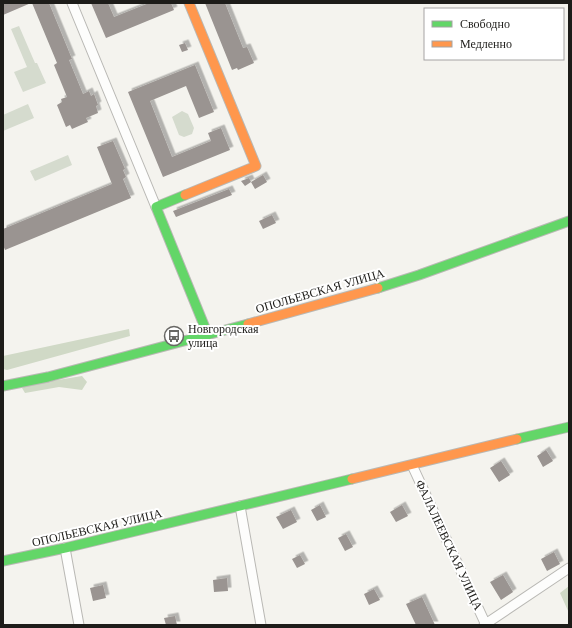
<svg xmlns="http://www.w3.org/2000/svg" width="572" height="628" font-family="'Libre Baskerville',serif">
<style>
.green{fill:#d5dbce}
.forest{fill:#d0d9c6}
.building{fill:#9a9491;filter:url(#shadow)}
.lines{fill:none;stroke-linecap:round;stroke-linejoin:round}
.street-casing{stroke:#b9b8b4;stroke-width:11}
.fast-casing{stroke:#b9b8b4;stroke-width:11}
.slow-casing{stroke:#b9b8b4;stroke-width:11}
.street{stroke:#fdfdfc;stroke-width:9}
.fast{stroke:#63d668;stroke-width:9}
.slow{stroke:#ff974d;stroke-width:9}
.labels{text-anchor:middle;stroke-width:4;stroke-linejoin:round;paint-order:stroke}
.street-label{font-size:12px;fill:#1d1c19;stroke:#fff}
.poi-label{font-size:12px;fill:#1d1c19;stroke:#fff;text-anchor:start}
</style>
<defs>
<filter id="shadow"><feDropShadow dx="3.5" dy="-3.5" stdDeviation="0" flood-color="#0004"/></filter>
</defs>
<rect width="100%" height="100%" fill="#f4f3ee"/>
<!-- green -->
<path class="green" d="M19 26 35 63H37L46 83 23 92 14 72 27 67 11 29Z
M28 104 34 118 3 131V115Z
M182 111 188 114 194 128 192 134 184 137 179 135 172 117Z
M68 155 72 165 35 181 30 171Z"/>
<!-- forest -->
<path class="forest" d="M129 329 130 336 7 370 3 369V356Z
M82 376 87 382 82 390 59 387 25 393 22 388 28 385Z
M569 586V613L560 593Z"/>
<!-- building -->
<path class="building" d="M3 3H31L3 15Z
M32 3H49L72 59 69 60 83 94 89 91 91 96 94 94 98 105 96 106 98 113 86 118 88 122 72 129 70 125 66 127 57 105 62 102 61 99 67 97 54 65 57 63Z
M91 3H108L114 17 149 3H171L174 10 106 38Z
M205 3H225L243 48 247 47 254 63 238 70 237 68 232 70Z
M185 43 188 50 182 52 179 45Z
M195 65 214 112 199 118 186 86 150 101 172 157 211 141 208 133 221 128 230 150 163 177 128 92Z
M113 141 125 169 123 170 126 177 123 179 131 198 5 250 3 245V229L112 184 97 147Z
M263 175 267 182 255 189 251 182Z
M249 178 251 182 245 186 241 181Z
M229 189 232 195 176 217 173 211Z
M272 215 276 223 263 229 259 221Z
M546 450 553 461 543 467 537 456Z
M501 461 510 475 499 482 490 468Z
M320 505 326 517 317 521 311 510Z
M402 505 408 516 396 522 390 512Z
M291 510 297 522 283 529 276 517Z
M346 534 353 547 345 551 338 538Z
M554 552 560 564 547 571 541 559Z
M300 555 305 564 297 568 292 559Z
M503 575 513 592 501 600 490 582Z
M227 578 228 591 214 592 213 580Z
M103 585 106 598 93 601 90 588Z
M374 589 380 600 369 605 364 594Z
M422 597 435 625H416L406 604Z
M175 616 177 625H166L164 618Z"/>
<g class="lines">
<defs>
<path id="street" d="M72 3 156 207
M412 465 486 625
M240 506 261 625
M65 548 79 625
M484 625 569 568"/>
<path id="fast" d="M185 195 156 207 208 335
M378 288 419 275 569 221
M3 386 48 377 248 324
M517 439 569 427
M3 561 65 548 352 479"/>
<path id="slow" d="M185 195 256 166 189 3
M248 324 378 288
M352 479 517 439"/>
</defs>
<!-- street casing -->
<use href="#street" class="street-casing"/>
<!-- fast casing -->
<use href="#fast" class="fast-casing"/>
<!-- slow casing -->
<use href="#slow" class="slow-casing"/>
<!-- street -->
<use href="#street" class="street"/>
<!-- fast -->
<use href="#fast" class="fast"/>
<!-- slow -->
<use href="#slow" class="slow"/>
</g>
<!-- icons -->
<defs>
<symbol id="bus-ring" viewBox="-11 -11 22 22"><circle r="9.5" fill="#fff" stroke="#686764" stroke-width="1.5"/><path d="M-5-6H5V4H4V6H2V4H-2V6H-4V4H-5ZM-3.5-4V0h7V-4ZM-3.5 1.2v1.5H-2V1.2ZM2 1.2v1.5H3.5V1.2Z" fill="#686764"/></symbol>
</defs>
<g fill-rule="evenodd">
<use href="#bus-ring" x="163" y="325" width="22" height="22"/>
</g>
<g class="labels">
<!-- street labels -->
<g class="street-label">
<text transform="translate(320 291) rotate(-16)" y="4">ОПОЛЬЕВСКАЯ УЛИЦА</text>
<text transform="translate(97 528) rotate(-13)" y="4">ОПОЛЬЕВСКАЯ УЛИЦА</text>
<text transform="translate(449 545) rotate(65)" y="4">ФАЛАЛЕЕВСКАЯ УЛИЦА</text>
</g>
<!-- poi labels -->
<g class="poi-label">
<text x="188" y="333">Новгородская<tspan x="188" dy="14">улица</tspan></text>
</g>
</g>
<!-- border -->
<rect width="572" height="628" fill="none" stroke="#1d1c19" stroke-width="8"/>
<!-- legend -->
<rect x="424" y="8" width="140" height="52" fill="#ffffff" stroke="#a5a4a3"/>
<rect x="432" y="21" width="20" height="6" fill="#63d668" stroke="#a5a4a3"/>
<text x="460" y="28" font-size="12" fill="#1d1c19">Свободно</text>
<rect x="432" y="41" width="20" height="6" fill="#ff974d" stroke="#a5a4a3"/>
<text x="460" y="48" font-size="12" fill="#1d1c19">Медленно</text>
</svg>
